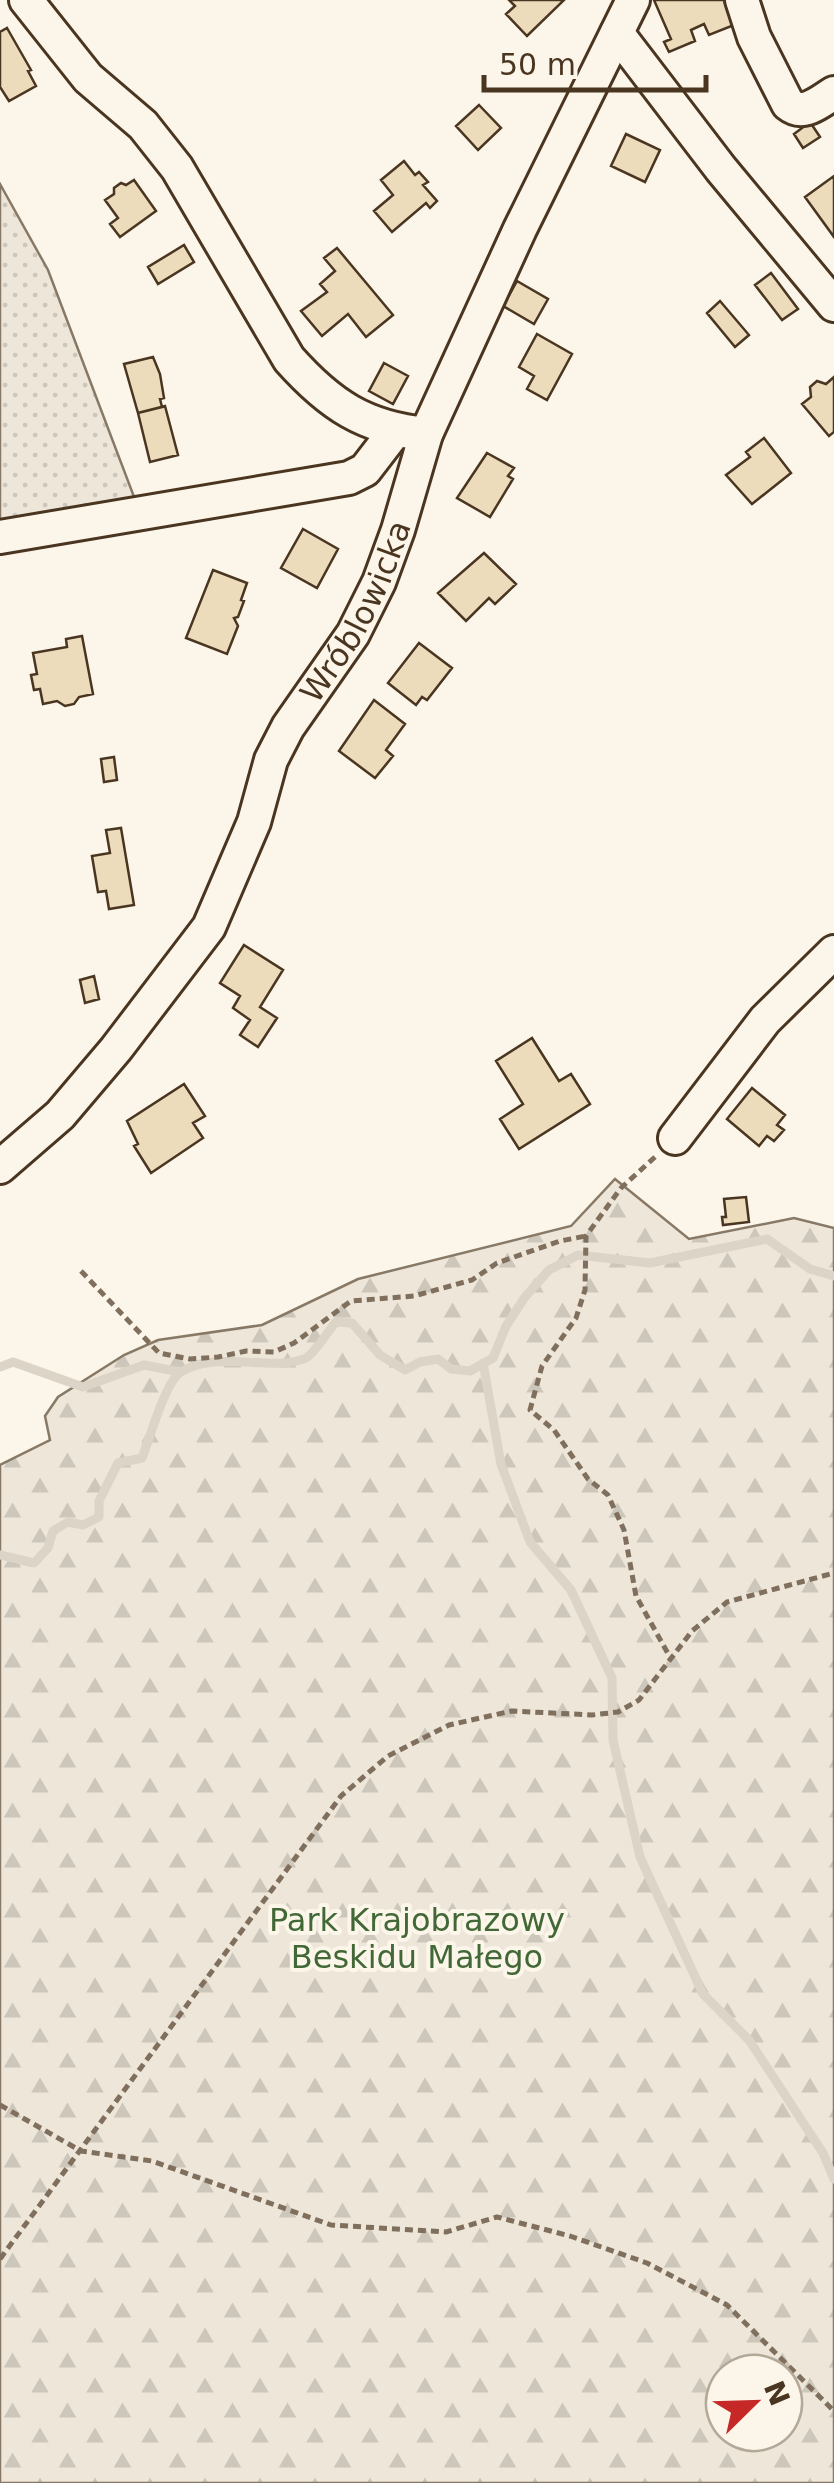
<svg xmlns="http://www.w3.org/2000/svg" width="834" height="2483" font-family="'DejaVu Sans',sans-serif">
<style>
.grass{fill:url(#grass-dots);stroke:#887966;stroke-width:2.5}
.forest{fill:url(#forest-firs);stroke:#887966;stroke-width:2.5;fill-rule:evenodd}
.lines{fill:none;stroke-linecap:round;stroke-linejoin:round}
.stream{stroke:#dcd4c6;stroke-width:9}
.building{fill:#ecdcbc;stroke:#4a3520;stroke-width:2.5}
.minor-casing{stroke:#4a3520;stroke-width:38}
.path{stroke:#7f6f5c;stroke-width:5;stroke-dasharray:8 5;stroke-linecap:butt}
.minor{stroke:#fbf6e9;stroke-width:32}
.labels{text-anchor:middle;stroke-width:8;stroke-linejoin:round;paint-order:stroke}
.street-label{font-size:32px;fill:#4a3520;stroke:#fbf6e9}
.park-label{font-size:32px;fill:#436837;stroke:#fbf6e9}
</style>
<defs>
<pattern id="grass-dots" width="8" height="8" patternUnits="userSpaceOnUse" patternTransform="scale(2.5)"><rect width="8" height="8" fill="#ede6d9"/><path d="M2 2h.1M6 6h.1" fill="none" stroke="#cdc6ba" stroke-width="1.8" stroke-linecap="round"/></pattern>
<pattern id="forest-firs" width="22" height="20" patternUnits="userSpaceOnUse" patternTransform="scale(2.5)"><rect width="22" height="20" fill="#ede6d9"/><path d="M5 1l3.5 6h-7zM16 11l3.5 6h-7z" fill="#cdc6ba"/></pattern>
</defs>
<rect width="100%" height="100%" fill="#fbf6e9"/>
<!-- grass -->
<path class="grass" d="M0 184 48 270 139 510 0 529Z"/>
<!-- forest -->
<path class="forest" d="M615 1179 689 1239 794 1218 834 1228V2483H0V1465L50 1440 45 1416 58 1397 124 1355 158 1340 262 1325 358 1279 571 1226ZM724 2373H784V2433H724Z"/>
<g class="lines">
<!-- stream -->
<path class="stream" d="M483 1363 501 1464 530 1542 571 1590 612 1678 613 1740 640 1857 703 1994 749 2040 823 2153 834 2179
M0 1367 13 1362 83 1387 144 1365 180 1372
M0 1555 34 1563 48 1548 53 1531 68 1522 83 1525 99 1517V1501L118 1463 142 1458C150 1438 165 1382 181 1372 215 1349 273 1373 306 1358 316 1352 327 1332 336 1322L352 1323 380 1355 405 1370 420 1362 438 1359 451 1369 470 1371 493 1358 506 1326 525 1297 549 1270 578 1255 650 1263 767 1239 810 1269 834 1276"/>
</g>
<!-- building -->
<path class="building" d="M509 0H564L527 36 506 14 515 6Z
M654 0H729L739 23 709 35 704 24 691 30 695 41 669 52 664 42 671 39Z
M7 28 31 70 28 71 36 86 9 101 0 87V32Z
M479 105 501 128 478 150 456 126Z
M810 122 820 137 803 148 794 134Z
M626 134 660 150 645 182 611 166Z
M404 161 415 175 419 172 428 182 423 185 437 201 430 208 426 203 392 232 374 211 393 195 381 180Z
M834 176V237L805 197Z
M134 180 156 211 120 237 110 224 118 218 105 200 114 194V188L121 183 126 185Z
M184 245 194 262 158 284 148 267Z
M337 248 393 315 366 337 348 314 322 336 301 311 327 292 320 284 335 271 324 258Z
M771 273 798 309 782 320 755 285Z
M517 281 548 299 534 324 503 306Z
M720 301 749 335 735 347 707 313Z
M537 334 572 354 547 400 527 389 534 376 519 367Z
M153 357 160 374 164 398 160 399 162 407 138 413 124 364Z
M384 363 408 376 393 404 369 391Z
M834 377V432L829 436 802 404 811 397 810 387 817 381 826 384Z
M165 406 178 455 150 462 138 413Z
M764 438 791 473 752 504 726 475 750 457 746 452Z
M487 453 514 468 508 476 513 479 490 517 457 498Z
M303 529 338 549 317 588 281 568Z
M484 553 516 584 495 604 489 598 466 621 438 593Z
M213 570 247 583 241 600 244 601 238 617 234 618 238 626 227 654 186 638Z
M82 636 93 694 79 697 74 704 65 706 57 701 43 704 40 689 34 690 31 675 37 674 33 653 67 647 66 639Z
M419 643 452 668 427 700 422 697 416 705 388 683Z
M374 700 405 724 386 750 393 756 375 778 339 751Z
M114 757 117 780 104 782 101 759Z
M121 828 134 905 109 909 106 891 98 892 92 856 110 853 106 830Z
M244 945 283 970 260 1007 277 1018 258 1047 240 1035 250 1020 233 1008 240 996 220 983Z
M94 976 99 999 85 1003 80 980Z
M532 1038 559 1081 571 1074 590 1104 519 1149 500 1119 523 1104 496 1061Z
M184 1084 205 1116 193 1123 203 1138 151 1173 134 1146 138 1144 127 1121Z
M752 1088 785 1115 777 1125 784 1130 774 1141 767 1136 759 1146 727 1119Z
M746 1197 749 1222 723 1225 722 1217H726L724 1199Z"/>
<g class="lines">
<defs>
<g id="minor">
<path d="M26 0 88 78 143 125 177 168 289 359C330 405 365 428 426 434"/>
<path d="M742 0 754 37 788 104C804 117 819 102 834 93"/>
<path d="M617 33 721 169 834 305"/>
<path d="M0 537 349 478 365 470 395 431"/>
<path d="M675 1138 765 1020 834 952"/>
<path id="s1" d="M0 1167 60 1115 116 1049 209 927 254 822 271 760 288 727 353 634 379 582 398 530 426 434 520 229 633 0"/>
</g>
</defs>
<!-- minor casing -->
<use href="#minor" class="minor-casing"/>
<!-- path -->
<path class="path" d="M655 1157 621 1188 586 1236 585 1290 576 1318 542 1366 530 1410 554 1430 588 1479 608 1495 624 1530 636 1596 671 1659
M81 1271 159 1353 190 1359 218 1357 246 1351 274 1352 294 1343 351 1301 414 1296 472 1280 497 1263 560 1241 586 1236
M0 2105 81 2151 152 2161 331 2225 446 2232 497 2217 570 2236 647 2263 727 2305 834 2411
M0 2259 341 1796 388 1756 449 1725 512 1711 592 1715 618 1712 639 1700 692 1631 727 1602 834 1573"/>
<!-- minor -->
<use href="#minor" class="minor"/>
</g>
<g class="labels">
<!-- street labels -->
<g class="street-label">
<text dy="11" stroke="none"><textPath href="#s1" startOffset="670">Wróblowicka</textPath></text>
</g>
<!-- park labels -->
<g class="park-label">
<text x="417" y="1931">Park Krajobrazowy<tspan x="417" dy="37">Beskidu Małego</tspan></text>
</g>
</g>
<!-- north arrow -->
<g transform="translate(754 2403) rotate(67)"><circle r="48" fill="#fbf6e9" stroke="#b4a999" stroke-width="2.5"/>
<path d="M0-8L18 38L0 25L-18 38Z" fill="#c62828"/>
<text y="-15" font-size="28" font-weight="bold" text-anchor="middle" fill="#4a3520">N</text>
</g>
<!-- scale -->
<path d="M484 75v15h222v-15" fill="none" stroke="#4a3520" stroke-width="5"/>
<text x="499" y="75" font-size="30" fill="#4a3520" stroke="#fbf6e9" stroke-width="8" paint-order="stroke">50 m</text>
</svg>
